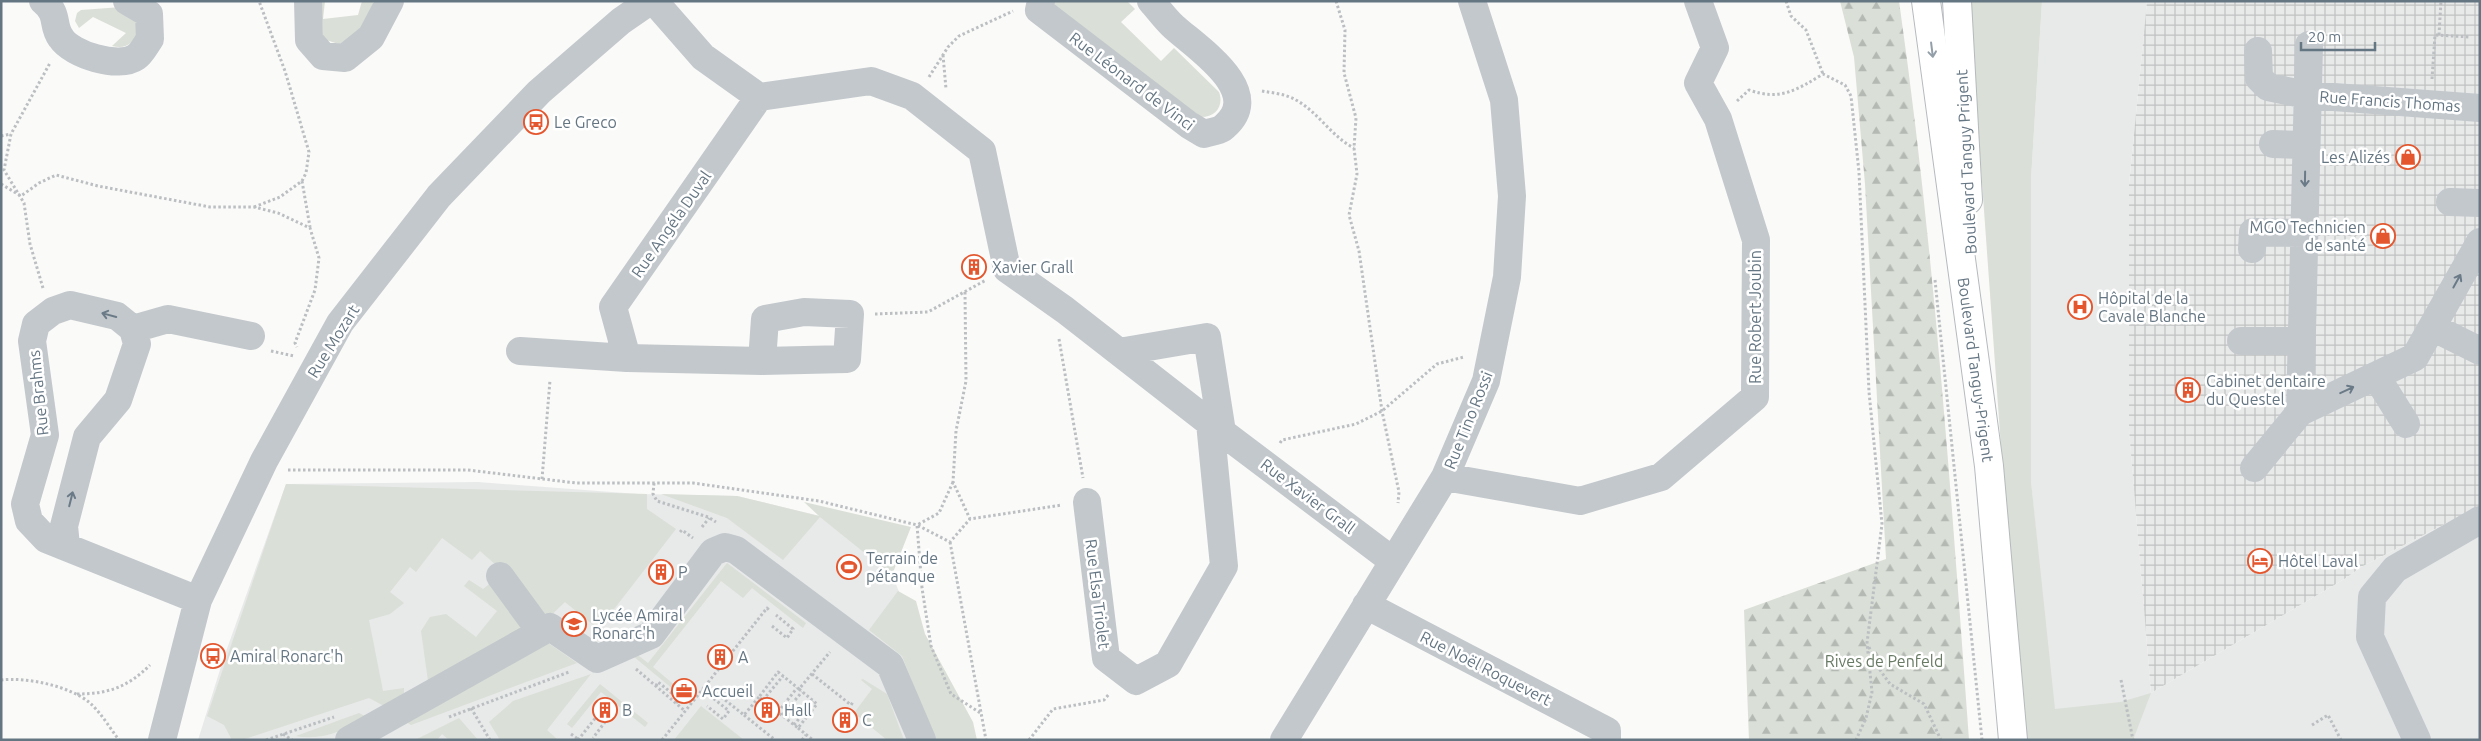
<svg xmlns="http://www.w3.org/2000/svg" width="2481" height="741" font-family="Ubuntu,sans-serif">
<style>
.built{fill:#e8e9e9}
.industrial{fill:url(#industrial-grid)}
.green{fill:#dadfd7}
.forest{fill:url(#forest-firs)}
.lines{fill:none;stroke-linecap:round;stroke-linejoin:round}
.major-casing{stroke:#b5babe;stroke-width:30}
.path{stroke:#bbbfc2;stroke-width:3;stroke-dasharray:2.5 2.5;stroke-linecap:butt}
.minor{stroke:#c3c8cc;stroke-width:28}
.major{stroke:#fff;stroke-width:28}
.oneway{stroke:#939fa8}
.oneway2{stroke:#6a7a87}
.labels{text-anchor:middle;stroke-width:5;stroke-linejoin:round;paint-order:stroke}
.street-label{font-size:16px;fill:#657683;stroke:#fff}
.poi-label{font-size:16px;fill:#657683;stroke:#fff;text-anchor:start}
.park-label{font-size:16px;fill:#687a64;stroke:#fff}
</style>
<defs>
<pattern id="industrial-grid" width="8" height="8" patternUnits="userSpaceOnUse" patternTransform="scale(1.25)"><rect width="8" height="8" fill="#e8e9e9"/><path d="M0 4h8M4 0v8" fill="none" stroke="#c0c1c2"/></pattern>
<pattern id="forest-firs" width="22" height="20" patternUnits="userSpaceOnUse" patternTransform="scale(1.25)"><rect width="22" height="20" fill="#dadfd7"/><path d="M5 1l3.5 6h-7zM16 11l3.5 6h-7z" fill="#b4b9b4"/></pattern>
</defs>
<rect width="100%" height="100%" fill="#fafaf8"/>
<!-- built -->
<path class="built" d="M2042 1H2147L2129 184V429L2151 693 2346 578 2361 567 2480 506V740H2056L2031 481V179Z
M478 482 638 494 737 496 874 529 958 740H198L224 657 286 484Z"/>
<!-- industrial -->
<path class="industrial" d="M2147 1H2480V506L2361 567 2346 578 2151 693 2129 430V184Z"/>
<!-- green -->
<path class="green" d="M325 1 323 19 358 15 362 1H373V9L353 40 342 45 326 40 323 36 321 2Z
M1053 1H1127L1135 9 1121 22 1161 61 1174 48 1219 92C1224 106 1216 117 1201 117L1057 11Z
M1969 1H2042L2031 179V481L2055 709 2121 702 2151 693 2133 740H2022Z
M122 7 129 9 140 29C134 42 127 50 112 46L126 33 93 17 79 28 75 21 77 13 81 10Z
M286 484 647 494V509L676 529 601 626 611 634 608 637 565 602 544 622 504 572 480 551 472 560 442 538 416 572 410 567 390 592 404 603 390 614 369 620 383 691 404 688V697L386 707 369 698 242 740H232L224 725 207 716Z
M661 494 737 496 819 516 804 502 911 527 892 575 820 517 783 560 727 518Z
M727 563 806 623 803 628 752 588 743 598 721 581 653 667 677 687 674 690 633 656 635 653 648 663Z
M496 579 529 625 428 681 421 631 430 617 446 614 476 637 497 611 464 586 469 580 483 589Z
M898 591 916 601 925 634 973 722 977 740H935L902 656 869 630Z
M541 638 577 663 411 725 403 720Z
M591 674 547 730 558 740H500L489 722 513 701Z
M863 679 887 694 904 740H887L854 713 872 689 861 680Z
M600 684 648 723 645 727 601 692 572 728 567 724Z
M701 706 744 740H674Z
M359 713 368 718C347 730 320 741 296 736Z
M459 718 478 740H449L442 734 437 740H415Z"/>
<!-- forest -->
<path class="forest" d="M1840 1H1899C1934 246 1951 493 1969 740H1749L1744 610 1886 559 1865 184 1854 57Z"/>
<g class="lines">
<defs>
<g id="major">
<path id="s1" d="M1926 1 1989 466 2013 740"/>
<path d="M1957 1 1968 200"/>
</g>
</defs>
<!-- major casing -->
<use href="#major" class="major-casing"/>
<!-- path -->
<path class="path" d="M1336 1 1345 30 1344 73 1356 118 1354 148 1357 174 1349 215 1359 251 1382 411 1399 492 1398 503
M1786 1 1791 16 1806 30 1823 74
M2439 35 2441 1
M943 55 946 89
M929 77 948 47 959 36 1013 11
M2432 79 2435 35 2470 37
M1262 91C1273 93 1286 94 1296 100 1318 112 1332 137 1354 148
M1737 101 1749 90C1780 101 1797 90 1823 74L1845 85 1851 96 1859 172 1869 392 1882 524 1867 643 1872 692 1866 718 1856 740
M1 136 11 134
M302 181 310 227
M1 184 21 196 39 183 56 175 98 186 210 207H254L278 213 310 228 319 258 315 290 295 343 297 347
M254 207 280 197 302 181 306 173 309 152 285 71 259 1
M1935 280 1982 740
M43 288 30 244 24 203 4 170 11 134 50 63
M965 292 966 381 956 431 953 482 970 519
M875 314 928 312 986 280
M1059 339 1083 478
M271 351 294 356
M1280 443 1282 440 1356 424 1382 411 1437 364 1464 357
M288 470H468L576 483H693L819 501 917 525 950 542 970 519 1062 505
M542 479 550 380
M953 482 939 513 917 525 922 588 931 646 951 694 982 714
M654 483 653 494 657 501 708 517 716 522
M702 527 709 518
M680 532 682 530 693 538
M950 542 986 740
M618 613 615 616 621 621
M772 626 787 638 793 629 776 615
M1869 647 1875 663 1890 684 1924 704 1941 740
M636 669 685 711
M812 674 851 705 853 702
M1 680C27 677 70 686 90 703 101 713 110 728 119 740
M2121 680 2133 740
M656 686 658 682 679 699 676 703
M702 689 729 711 723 719 707 706
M799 689 817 704 798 728 759 697 778 672 799 689 830 652
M77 694C108 694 128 687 150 665
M759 697 744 715 706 685 767 608 769 610
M763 700 783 676
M471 708 490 740
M778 712 797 688
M744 715 775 740
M782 715 802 692
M449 717 569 672
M794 725 813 701
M2312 725 2328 715 2341 740
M798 728 813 740
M283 734 292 740
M571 734 578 739
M266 740 334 717
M578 740 597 716 605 722 593 738
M662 740 706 685
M802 740 806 735
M1029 740 1053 709 1104 700 1109 694"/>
<!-- minor -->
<path class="minor" d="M43 1C60 15 51 24 61 38 72 55 119 69 136 57 142 53 146 44 150 39L149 14 127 1
M308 1 309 40 323 56 345 58 371 37 390 1
M654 1 703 57 759 97 871 81 912 96 982 151 1007 269 1065 310 1210 423 1393 561
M1041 1 1039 10 1189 125 1204 134C1210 132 1221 131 1225 126 1265 91 1197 48 1174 27 1166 20 1159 10 1151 1
M2309 45 2300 412 2415 357 2480 242
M2258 51 2259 78 2268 87 2307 95 2480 108
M759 97 613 307 627 358 762 361 765 319 804 312 850 314 847 359 762 361
M2273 144 2306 145
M2450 202 2480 203
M2252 249 2253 232 2304 233
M2432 327 2480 351
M133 329 168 319 251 336
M2241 341H2302
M520 351 627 358
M1119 352 1207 337 1222 432
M2376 376 2406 424
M2254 468 2300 412
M1445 477 1580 501 1661 477 1755 397 1756 240 1718 119 1698 83 1715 48 1698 1
M1087 502 1106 658 1136 681 1168 664 1224 566 1210 423
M66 546 64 526 87 437 118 400 137 344 133 329 117 316 70 305 53 311 36 324 32 341 45 435 25 504 29 521 46 539 198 600
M500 576 541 632
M1366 605 1607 731V740
M162 740 198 600 264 461 340 323 439 196 539 92 621 21 650 1
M349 740 550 627 597 659 651 635 713 552 725 547 736 550 890 665 922 740
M1284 740 1445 477 1486 381 1507 277 1512 196 1504 100 1472 1
M2417 740 2370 637 2372 597 2395 569 2480 520"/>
<!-- major -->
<use href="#major" class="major"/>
</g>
<!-- one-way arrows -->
<defs><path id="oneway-shaft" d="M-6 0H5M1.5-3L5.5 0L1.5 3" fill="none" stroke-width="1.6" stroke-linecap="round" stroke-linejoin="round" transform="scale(1.25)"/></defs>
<use class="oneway" href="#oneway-shaft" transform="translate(1932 50) rotate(83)"/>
<g class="oneway2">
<use href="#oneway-shaft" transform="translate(2305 179) rotate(91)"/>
<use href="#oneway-shaft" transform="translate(2457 281) rotate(-61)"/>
<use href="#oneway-shaft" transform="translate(109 315) rotate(-165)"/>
<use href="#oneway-shaft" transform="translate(2347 390) rotate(-25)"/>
<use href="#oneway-shaft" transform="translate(71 499) rotate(-76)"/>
</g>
<!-- icons -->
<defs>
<symbol id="bus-ring" viewBox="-11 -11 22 22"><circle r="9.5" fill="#fff" stroke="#e4572e" stroke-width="1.5"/><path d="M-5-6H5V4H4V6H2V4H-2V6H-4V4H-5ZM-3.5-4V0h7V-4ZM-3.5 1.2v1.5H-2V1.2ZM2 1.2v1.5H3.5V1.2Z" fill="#e4572e"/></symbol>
<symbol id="shop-ring" viewBox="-11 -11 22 22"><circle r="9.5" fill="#fff" stroke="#e4572e" stroke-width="1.5"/><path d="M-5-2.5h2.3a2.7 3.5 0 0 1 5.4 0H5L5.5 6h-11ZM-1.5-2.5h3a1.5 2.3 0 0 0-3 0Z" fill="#e4572e"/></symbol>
<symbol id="building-ring" viewBox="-11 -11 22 22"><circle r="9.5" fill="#fff" stroke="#e4572e" stroke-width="1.5"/><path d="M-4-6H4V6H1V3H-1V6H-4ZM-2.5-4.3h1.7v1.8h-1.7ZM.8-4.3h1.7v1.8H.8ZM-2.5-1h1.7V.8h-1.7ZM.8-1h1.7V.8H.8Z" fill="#e4572e"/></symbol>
<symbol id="hospital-ring" viewBox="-11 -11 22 22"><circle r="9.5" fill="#fff" stroke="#e4572e" stroke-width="1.5"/><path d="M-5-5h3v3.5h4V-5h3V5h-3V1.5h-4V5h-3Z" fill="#e4572e"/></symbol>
<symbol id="hotel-ring" viewBox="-11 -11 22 22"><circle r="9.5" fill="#fff" stroke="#e4572e" stroke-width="1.5"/><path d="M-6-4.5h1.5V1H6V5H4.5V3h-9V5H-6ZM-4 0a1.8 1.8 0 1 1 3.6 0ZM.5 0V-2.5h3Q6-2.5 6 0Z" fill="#e4572e"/></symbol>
<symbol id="stadium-ring" viewBox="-11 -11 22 22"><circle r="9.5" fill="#fff" stroke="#e4572e" stroke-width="1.5"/><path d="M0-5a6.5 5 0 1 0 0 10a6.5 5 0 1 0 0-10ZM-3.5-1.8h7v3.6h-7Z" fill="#e4572e"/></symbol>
<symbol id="school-ring" viewBox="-11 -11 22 22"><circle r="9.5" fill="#fff" stroke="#e4572e" stroke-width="1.5"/><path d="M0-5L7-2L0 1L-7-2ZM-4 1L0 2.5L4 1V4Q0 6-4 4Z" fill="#e4572e"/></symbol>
<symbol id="office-ring" viewBox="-11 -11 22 22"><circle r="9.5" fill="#fff" stroke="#e4572e" stroke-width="1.5"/><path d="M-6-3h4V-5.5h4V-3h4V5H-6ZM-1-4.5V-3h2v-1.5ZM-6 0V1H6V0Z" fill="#e4572e"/></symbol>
</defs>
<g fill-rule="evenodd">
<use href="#bus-ring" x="522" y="108" width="28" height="28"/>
<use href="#shop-ring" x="2394" y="143" width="28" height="28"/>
<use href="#shop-ring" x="2369" y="222" width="28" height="28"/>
<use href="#building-ring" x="960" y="253" width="28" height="28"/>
<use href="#hospital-ring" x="2066" y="293" width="28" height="28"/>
<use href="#building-ring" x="2174" y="376" width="28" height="28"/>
<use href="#hotel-ring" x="2246" y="547" width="28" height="28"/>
<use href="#stadium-ring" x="835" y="553" width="28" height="28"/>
<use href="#building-ring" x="647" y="558" width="28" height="28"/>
<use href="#school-ring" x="560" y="610" width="28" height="28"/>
<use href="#bus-ring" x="199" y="642" width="28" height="28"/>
<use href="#building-ring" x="706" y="643" width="28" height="28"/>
<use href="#office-ring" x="670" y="677" width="28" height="28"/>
<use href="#building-ring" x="591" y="696" width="28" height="28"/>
<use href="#building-ring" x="753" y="696" width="28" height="28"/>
<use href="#building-ring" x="831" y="706" width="28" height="28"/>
</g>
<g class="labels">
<!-- street labels -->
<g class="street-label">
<text transform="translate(1132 81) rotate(37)" y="6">Rue Léonard de Vinci</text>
<text transform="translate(2390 101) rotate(4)" y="6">Rue Francis Thomas</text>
<text transform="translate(1966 162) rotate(-93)" y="6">Boulevard Tanguy Prigent</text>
<text transform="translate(671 224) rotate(-55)" y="6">Rue Angéla Duval</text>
<text transform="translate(1755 317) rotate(-90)" y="6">Rue Robert Joubin</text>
<text transform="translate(333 341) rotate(-58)" y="6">Rue Mozart</text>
<text dy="6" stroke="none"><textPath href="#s1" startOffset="372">Boulevard Tanguy-Prigent</textPath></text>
<text transform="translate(38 393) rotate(-96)" y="6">Rue Brahms</text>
<text transform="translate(1468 420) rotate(-68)" y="6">Rue Tino Rossi</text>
<text transform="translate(1308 496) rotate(37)" y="6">Rue Xavier Grall</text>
<text transform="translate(1098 594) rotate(83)" y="6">Rue Elsa Triolet</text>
<text transform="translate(1486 668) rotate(27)" y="6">Rue Noël Roquevert</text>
</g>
<!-- poi labels -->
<g class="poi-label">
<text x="554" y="128">Le Greco</text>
<text x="2390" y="163" text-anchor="end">Les Alizés</text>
<text x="2366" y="233" text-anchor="end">MGO Technicien<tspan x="2366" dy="18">de santé</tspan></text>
<text x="992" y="273">Xavier Grall</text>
<text x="2098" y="304">Hôpital de la<tspan x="2098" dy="18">Cavale Blanche</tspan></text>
<text x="2206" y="387">Cabinet dentaire<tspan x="2206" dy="18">du Questel</tspan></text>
<text x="866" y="564">Terrain de<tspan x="866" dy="18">pétanque</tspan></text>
<text x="2278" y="567">Hôtel Laval</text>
<text x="678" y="578">P</text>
<text x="592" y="621">Lycée Amiral<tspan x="592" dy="18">Ronarc'h</tspan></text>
<text x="230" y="662">Amiral Ronarc'h</text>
<text x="738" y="663">A</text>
<text x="702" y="697">Accueil</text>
<text x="622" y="716">B</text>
<text x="784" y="716">Hall</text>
<text x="862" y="726">C</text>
</g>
<!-- park labels -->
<g class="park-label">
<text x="1884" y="667">Rives de Penfeld</text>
</g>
</g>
<!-- border -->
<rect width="2481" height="741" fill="none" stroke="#657683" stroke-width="5"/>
<!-- scale -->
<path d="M2301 42v8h74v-8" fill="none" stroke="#657683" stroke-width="2.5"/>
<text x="2308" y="42" font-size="15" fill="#657683" stroke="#ffffff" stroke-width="4" paint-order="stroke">20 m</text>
</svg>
